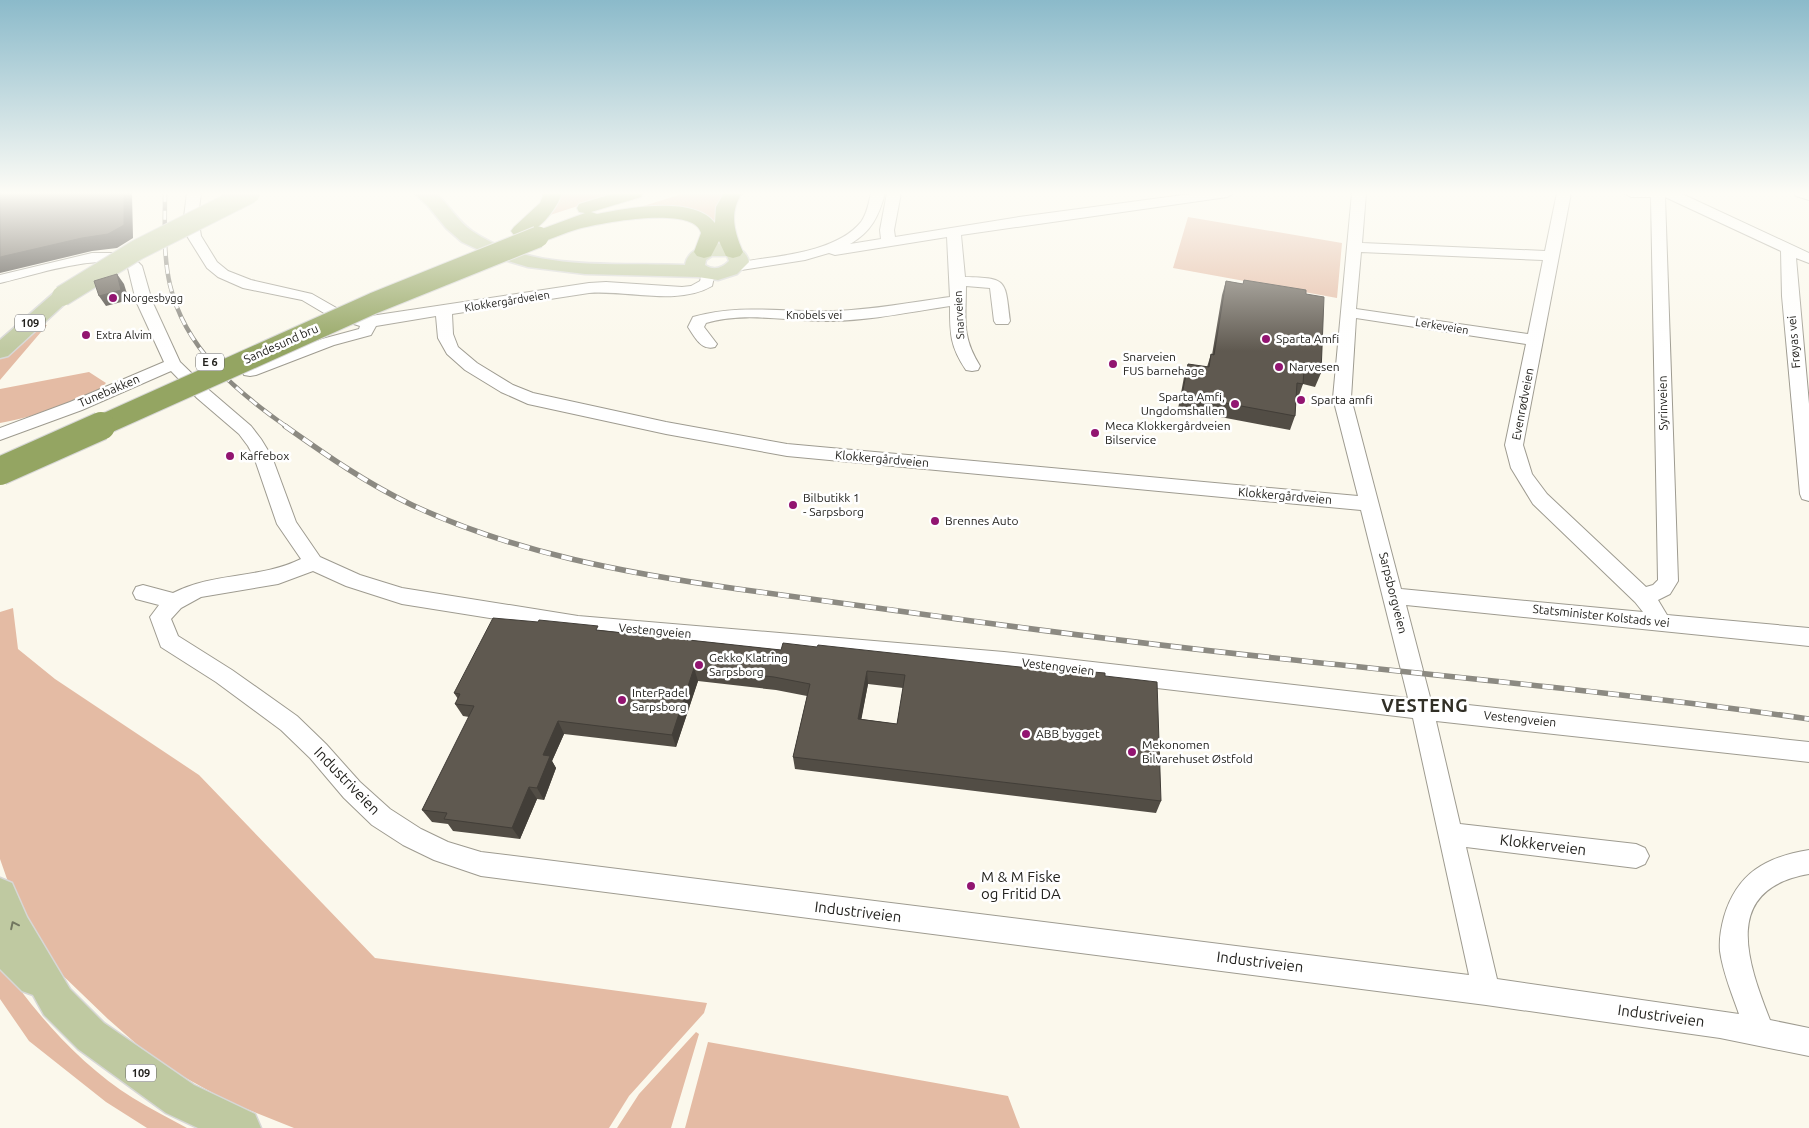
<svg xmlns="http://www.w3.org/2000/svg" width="1809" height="1128" font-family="Ubuntu,sans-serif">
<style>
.green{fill:#e4bba4}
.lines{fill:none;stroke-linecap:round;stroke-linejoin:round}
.minor-casing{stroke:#9e9b90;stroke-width:2}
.major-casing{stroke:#d7d7d6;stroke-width:3}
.highway-casing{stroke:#d7d7d6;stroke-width:2}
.minor{fill:#fff;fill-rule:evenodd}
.major{fill:#bfc9a1;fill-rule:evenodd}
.highway{fill:#94a562;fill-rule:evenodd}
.rail-far1-casing{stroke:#8c8a82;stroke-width:4.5}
.rail-casing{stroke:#8c8a82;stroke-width:5.5}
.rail-far1{stroke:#fff;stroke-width:3;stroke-dasharray:9;stroke-linecap:butt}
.rail{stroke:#fff;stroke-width:4;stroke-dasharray:11;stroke-linecap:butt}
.major-bridge-casing{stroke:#d7d7d6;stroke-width:22;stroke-linecap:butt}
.highway-bridge-far1-casing{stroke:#d7d7d6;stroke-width:23;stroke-linecap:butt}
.highway-bridge-casing{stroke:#d7d7d6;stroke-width:30;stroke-linecap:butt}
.major-bridge{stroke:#bfc9a1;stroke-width:20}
.highway-bridge-far1{stroke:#94a562;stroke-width:21}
.highway-bridge{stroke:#94a562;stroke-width:28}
.wall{fill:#524d45;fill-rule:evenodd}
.shaded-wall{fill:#423e38}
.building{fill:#5f5950;stroke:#423e38;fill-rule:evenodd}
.oneway{stroke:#717660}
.poi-dot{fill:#921571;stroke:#fff;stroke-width:2}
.labels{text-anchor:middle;stroke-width:5;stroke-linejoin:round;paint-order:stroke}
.far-poi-label{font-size:11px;fill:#23221e;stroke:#fff;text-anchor:start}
.far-street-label{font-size:11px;fill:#23221e;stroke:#fff}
.shield{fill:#fff;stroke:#656462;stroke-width:1}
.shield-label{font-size:11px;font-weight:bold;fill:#23221e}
.poi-label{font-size:12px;fill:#23221e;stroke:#fff;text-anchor:start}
.street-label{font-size:12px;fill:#23221e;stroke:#fff}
.near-street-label{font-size:15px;fill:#23221e;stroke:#fff}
.near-poi-label{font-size:15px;fill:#23221e;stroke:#fff;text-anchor:start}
.district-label{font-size:18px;font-weight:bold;letter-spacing:1px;fill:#312f26;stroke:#fff}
</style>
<rect width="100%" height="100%" fill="#fbf8ec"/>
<!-- green -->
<path class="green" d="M559 193H618L544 217 558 197Z
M685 193H727L720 202 718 224 713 225 709 220 618 214Z
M1188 217 1342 243 1337 298 1173 268Z
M35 324 47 325 0 380V358Z
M89 372 106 383C89 403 26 418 0 423V389Z
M13 608 18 649 55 679 199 775 375 958 707 1003 704 1013 629 1096 609 1128H294L229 1102 157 1062 108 1019 55 968 13 896 0 859V612Z
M0 962C35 1013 80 1065 133 1098 151 1109 169 1118 187 1128H147L106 1102 29 1041 0 999Z
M696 1032 699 1034 671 1128H617L639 1094Z
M708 1042 1008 1096 1020 1128H685Z"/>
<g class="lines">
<defs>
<path id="minor" d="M187 193H201L198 217 201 236 217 262 228 271 251 280 312 294 340 310 364 317 589 283 606 282 682 287 691 286 700 281 703 270H713L715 273 712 286C678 306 628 290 589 293L452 314 453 334 458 347 477 363 513 385 533 393 666 422 787 444 1358 496 1333 398 1352 193H1366L1362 243 1545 251 1557 193H1571L1523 445 1532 474 1547 494 1646 587 1653 585 1658 580 1651 197H1631L1624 193H1680L1809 253V263L1796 258 1809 404V501L1802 499 1800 494 1782 296 1781 251 1665 197 1678 581 1670 594 1658 600 1667 615 1809 628V646L1406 605 1431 701 1809 742V762L1436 721 1460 824 1636 844 1645 848 1649 856 1645 864 1636 868 1466 847 1497 979 1739 1014C1732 994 1723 973 1720 951 1719 939 1721 928 1724 917 1737 873 1766 857 1809 850V874C1721 889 1747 961 1770 1020L1809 1028V1056L1720 1038 1486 1005 481 876 434 860 403 845 372 825 344 798 310 758 281 730 216 682 161 647 150 617 159 605 136 599 133 593 136 587 143 585 173 593C214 572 260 579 301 559L277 524 254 457 248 446 239 434 197 398 171 371 82 410 0 440V428L70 402 164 362 136 301 128 268C106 250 27 277 0 283V275L92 253H116L135 259 142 266 152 301 180 362 209 390 251 426 261 439 272 457 296 522 320 557 360 575 402 588 578 616 1004 652 1408 698 1361 510 787 456 666 434 528 404 501 392 465 370 447 354 438 338 436 316 376 326 371 335 334 345 256 375 250 376 244 375 242 371 244 367 322 339 359 329 360 326 329 316 302 300 243 288 218 277 207 268 187 236 184 217ZM1361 252 1543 260 1528 334 1356 309ZM1356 318 1526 344 1505 445 1511 468 1533 504 1635 602 1643 612 1401 589 1351 398ZM313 571 346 586 402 604 578 632 1004 670 1413 718 1469 975 481 852 448 842 421 829 390 809 360 782 326 744 297 716 232 670 178 636 171 619 181 608 201 597 278 584Z
M871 193H885C879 216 871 232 850 244L881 239 880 230 887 193H901L894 230 895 237 1019 217 1198 193H1234L1227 197 961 235 965 277C1008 278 1005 280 1010 321L1008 324H996L994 321 990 288 966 286C966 319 961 336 980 366L978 370 972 371 966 370C950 346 950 334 950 306 911 312 872 320 832 321 791 322 746 311 706 323L704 327 717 344 715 347C701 351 695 337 688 327L693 317C740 303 786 313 833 311 873 310 912 302 950 297L947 237 835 255 829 253 805 260 735 271 730 270 728 267 730 264 735 263C773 256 835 254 861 222 867 214 869 202 871 193Z
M1794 193H1809V200L1796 196Z"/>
<path id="major" d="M414 193H435C449 204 457 221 472 231 533 273 616 262 685 265 689 238 744 236 749 262L737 274 718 280 698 277 585 274 528 267 494 257 462 242 446 228 428 206ZM712 256H727L729 261C722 268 714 271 705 265L706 260Z
M62 290 69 292 72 296 69 300 8 356 0 358V340L55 292Z
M0 878 12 883 27 917 70 989 104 1023 194 1085 255 1114 261 1128H198L166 1113 78 1049 44 1015 33 995 22 991 0 969Z"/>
<path id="highway" d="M544 193H562C557 210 533 240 514 235L511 231 514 227 540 203Z
M615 193H643L641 197 591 212 597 214C626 208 694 195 715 223L716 207 724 193H742C729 213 734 231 743 252L740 256 733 258 726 256 719 241 711 256 704 258 697 256 694 252 701 233C694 205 600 223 578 229 564 233 552 239 538 243L531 241 528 237 531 233 585 213 579 212 577 208 579 204Z"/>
</defs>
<!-- minor casing -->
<use href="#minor" class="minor-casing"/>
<!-- major casing -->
<use href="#major" class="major-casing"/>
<!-- highway casing -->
<use href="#highway" class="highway-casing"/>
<!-- minor -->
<use href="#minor" class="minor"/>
<!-- major -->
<use href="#major" class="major"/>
<!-- highway -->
<use href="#highway" class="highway"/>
<defs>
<path id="rail-far1" d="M165 193C165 223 163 255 170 285 185 349 236 391 287 427"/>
<path id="rail" d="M285 426C326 455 366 483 412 505 515 553 626 573 738 589 816 600 894 610 972 621 1076 635 1181 648 1285 659 1460 678 1635 694 1809 719"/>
</defs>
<!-- rail-far1 casing -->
<use href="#rail-far1" class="rail-far1-casing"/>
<!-- rail casing -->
<use href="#rail" class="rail-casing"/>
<!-- rail-far1 -->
<use href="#rail-far1" class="rail-far1"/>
<!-- rail -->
<use href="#rail" class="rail"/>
<defs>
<path id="major-bridge" d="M62 296 137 250 250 193"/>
<path id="highway-bridge-far1" d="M98 427 374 303 538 237"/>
<path id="highway-bridge" d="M0 471 101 426"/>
</defs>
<!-- major-bridge casing -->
<use href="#major-bridge" class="major-bridge-casing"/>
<!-- highway-bridge-far1 casing -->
<use href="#highway-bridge-far1" class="highway-bridge-far1-casing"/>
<!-- highway-bridge casing -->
<use href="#highway-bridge" class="highway-bridge-casing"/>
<!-- major-bridge -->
<use href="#major-bridge" class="major-bridge"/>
<!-- highway-bridge-far1 -->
<use href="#highway-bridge-far1" class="highway-bridge-far1"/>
<!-- highway-bridge -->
<use href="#highway-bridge" class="highway-bridge"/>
</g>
<!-- wall -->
<path class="wall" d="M1244 280 1306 294 1321 373 1315 387 1303 384 1298 398H1296L1295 416 1290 430 1178 409 1184 377 1188 364 1207 367 1211 354 1212 355 1222 295 1226 281 1243 284Z
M599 630 781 650 1093 675V672L1105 676 1161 801 1156 813 795 769 793 757 807 696 776 690 698 681 676 747 564 734 552 761 556 768 544 800 537 799 520 839 453 831 448 824 432 822 422 810 469 717 463 716 455 704 458 699 454 693ZM868 684 903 688 897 724 861 719Z"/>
<!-- shaded-wall -->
<path class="shaded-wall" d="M124 193H132L133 238 117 248 92 251 0 273V257Z
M117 274 124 284 129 300 106 306 99 296Z
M694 668 698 681 676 747 672 735Z
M867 671 868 684 859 732 858 719Z
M558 721 564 734 552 761 556 768 544 800 537 788 543 755Z
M529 787 537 799 520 839 512 828Z"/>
<!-- building -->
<path class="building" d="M0 193H124V225L108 234 82 238 0 257Z
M117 274 121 290 99 296 94 281Z
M1244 280 1306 290V294L1324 297 1321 373 1304 370 1303 384 1297 383 1295 416 1182 395 1188 364 1209 367 1211 354 1214 355 1226 281 1243 284Z
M493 618 538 622 539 620 598 626 596 630 781 650 783 643 817 647 818 645 1093 675V672L1105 673V676L1157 682 1161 801 793 757 810 684 774 677 694 668 672 735 558 721 543 755 550 756 537 788 529 787 512 828 444 819 447 813 422 810 474 706 455 704 460 694 454 693ZM867 671 905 675 897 724 858 719Z"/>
<!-- one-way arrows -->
<defs><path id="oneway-chevron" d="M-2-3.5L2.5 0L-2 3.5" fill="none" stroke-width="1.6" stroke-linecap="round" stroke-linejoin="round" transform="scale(1.25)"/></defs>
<use class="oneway" href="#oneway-chevron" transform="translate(14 925) rotate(-116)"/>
<!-- sky -->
<linearGradient id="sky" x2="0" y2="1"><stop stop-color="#8bbaca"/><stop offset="0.55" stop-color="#fdfcf6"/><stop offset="1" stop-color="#fdfcf6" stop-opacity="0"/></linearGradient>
<rect width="1809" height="351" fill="url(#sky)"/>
<!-- markers -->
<g class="poi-dot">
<circle cx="113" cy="298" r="5"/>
<circle cx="86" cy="335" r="5"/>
<circle cx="1266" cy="339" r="5"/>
<circle cx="1113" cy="364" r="5"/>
<circle cx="1279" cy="367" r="5"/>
<circle cx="1301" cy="400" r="5"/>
<circle cx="1235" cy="404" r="5"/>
<circle cx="1095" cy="433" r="5"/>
<circle cx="230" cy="456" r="5"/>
<circle cx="793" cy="505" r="5"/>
<circle cx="935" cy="521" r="5"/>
<circle cx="699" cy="665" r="5"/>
<circle cx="622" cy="700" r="5"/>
<circle cx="1026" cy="734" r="5"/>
<circle cx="1132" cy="752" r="5"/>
<circle cx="971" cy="886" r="5"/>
</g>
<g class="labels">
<!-- far-poi labels -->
<g class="far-poi-label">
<text x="123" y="302">Norgesbygg</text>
<text x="96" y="339">Extra Alvim</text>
</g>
<!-- far-street labels -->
<g class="far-street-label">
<text transform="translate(507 301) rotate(-9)" y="4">Klokkergårdveien</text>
<text x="814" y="319">Knobels vei</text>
<text transform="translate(959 315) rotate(-93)" y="4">Snarveien</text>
<text transform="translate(1442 326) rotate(9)" y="4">Lerkeveien</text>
</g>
<!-- shield labels -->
<g class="shield">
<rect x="15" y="314.5" width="30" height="17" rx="4"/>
<rect x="196" y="353.5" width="28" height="17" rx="4"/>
<rect x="126" y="1064.5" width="30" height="17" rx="4"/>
</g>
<g class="shield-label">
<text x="30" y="327">109</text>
<text x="210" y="366">E 6</text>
<text x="141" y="1077">109</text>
</g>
<!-- poi labels -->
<g class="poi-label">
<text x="1276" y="343">Sparta Amfi</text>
<text x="1123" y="361">Snarveien<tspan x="1123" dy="14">FUS barnehage</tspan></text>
<text x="1289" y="371">Narvesen</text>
<text x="1225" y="401" text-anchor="end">Sparta Amfi,<tspan x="1225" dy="14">Ungdomshallen</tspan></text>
<text x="1311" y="404">Sparta amfi</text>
<text x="1105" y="430">Meca Klokkergårdveien<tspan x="1105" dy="14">Bilservice</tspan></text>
<text x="240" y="460">Kaffebox</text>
<text x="803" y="502">Bilbutikk 1<tspan x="803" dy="14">- Sarpsborg</tspan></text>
<text x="945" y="525">Brennes Auto</text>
<text x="709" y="662">Gekko Klatring<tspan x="709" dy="14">Sarpsborg</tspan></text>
<text x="632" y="697">InterPadel<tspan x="632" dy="14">Sarpsborg</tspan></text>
<text x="1036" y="738">ABB bygget</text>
<text x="1142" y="749">Mekonomen<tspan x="1142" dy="14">Bilvarehuset Østfold</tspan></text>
</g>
<!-- street labels -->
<g class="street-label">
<text transform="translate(1794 342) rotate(-95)" y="4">Frøyas vei</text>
<text transform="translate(281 344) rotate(-24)" y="4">Sandesund bru</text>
<text transform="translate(109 391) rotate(-23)" y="4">Tunebakken</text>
<text transform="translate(1663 403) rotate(-91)" y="4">Syrinveien</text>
<text transform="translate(1523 404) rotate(-79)" y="4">Evenrødveien</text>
<text transform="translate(882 459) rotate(5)" y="4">Klokkergårdveien</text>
<text transform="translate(1285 496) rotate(5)" y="4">Klokkergårdveien</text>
<text transform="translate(1393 593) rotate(76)" y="4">Sarpsborgveien</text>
<text transform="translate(1601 616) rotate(6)" y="4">Statsminister Kolstads vei</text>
<text transform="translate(655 631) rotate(5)" y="4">Vestengveien</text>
<text transform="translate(1058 667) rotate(7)" y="4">Vestengveien</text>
<text transform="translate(1520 719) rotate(6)" y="4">Vestengveien</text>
</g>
<!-- near-street labels -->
<g class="near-street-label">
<text transform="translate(347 781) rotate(46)" y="5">Industriveien</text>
<text transform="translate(1543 845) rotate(7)" y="5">Klokkerveien</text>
<text transform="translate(858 912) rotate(7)" y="5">Industriveien</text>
<text transform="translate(1260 962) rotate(7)" y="5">Industriveien</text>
<text transform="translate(1661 1016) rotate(8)" y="5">Industriveien</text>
</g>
<!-- near-poi labels -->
<g class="near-poi-label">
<text x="981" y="882">M &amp; M Fiske<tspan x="981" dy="17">og Fritid DA</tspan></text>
</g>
<!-- district labels -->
<g class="district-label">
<text x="1425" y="712">VESTENG</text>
</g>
</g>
</svg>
